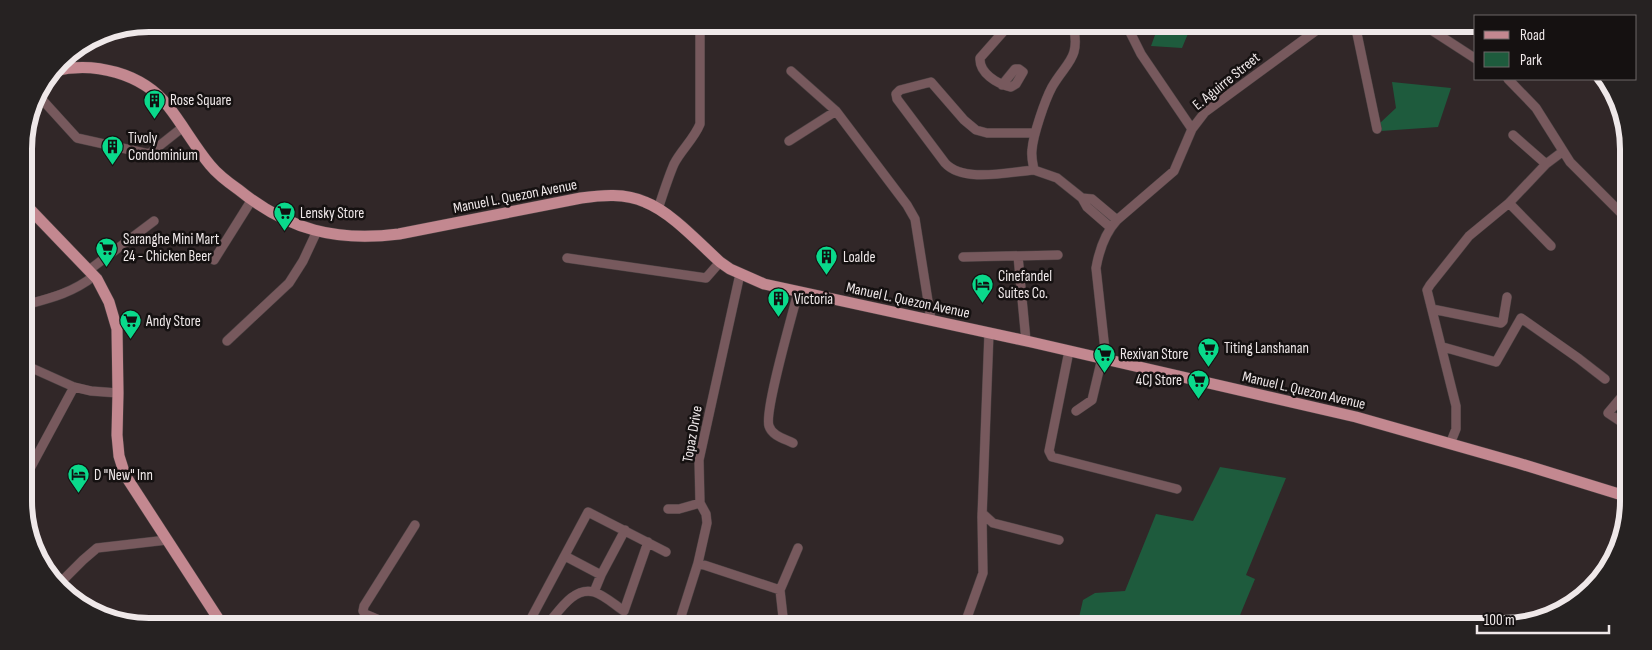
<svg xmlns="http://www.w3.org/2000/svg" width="1652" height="650" font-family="'Sofia Sans Condensed',sans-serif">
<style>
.green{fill:#1e5b3d}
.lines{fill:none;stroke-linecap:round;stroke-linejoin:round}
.minor-casing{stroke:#4c4243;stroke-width:10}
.major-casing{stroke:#4c4243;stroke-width:12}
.minor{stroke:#77595d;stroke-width:9}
.major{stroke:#c38890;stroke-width:11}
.labels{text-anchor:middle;stroke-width:5;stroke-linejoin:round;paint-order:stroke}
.street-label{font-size:15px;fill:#efe8e9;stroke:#151111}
.poi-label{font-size:15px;fill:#efe8e9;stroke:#151111;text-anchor:start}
.rim{fill:none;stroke:#efe8e9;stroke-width:6}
</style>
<rect width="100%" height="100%" fill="#312728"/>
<!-- green -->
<path class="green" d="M1159 24H1192L1182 48 1151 46Z
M1392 82 1451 88 1438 127 1381 131 1380 123 1396 108Z
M1220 467 1286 478 1246 575 1255 579 1238 620 1254 626H1077L1083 600 1095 593 1125 591 1156 514 1193 521Z"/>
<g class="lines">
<defs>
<path id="minor" d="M806 24 823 27 843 24
M1073 24C1081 59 1067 61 1052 87 1045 100 1033 135 1032 150 1031 157 1033 164 1034 170L1057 178 1082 198 1087 207 1110 227
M1126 24 1141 54 1192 129
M1355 24 1377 129
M1422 24 1476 59
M791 71 836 111 907 205 915 219 931 320
M1508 79 1536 108 1570 162 1621 213 1626 220
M1002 85 1015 69H1019L1023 72 1016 84 1011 87C997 84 979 73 980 58L1010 24
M37 94 77 138 149 154 183 127
M1513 135 1546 164
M789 141 836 111
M1034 170C1008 172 963 183 945 163L897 99 896 94 900 90 931 82 964 120 976 130 987 133H1035
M1082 198 1092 199 1117 220
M1509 203 1551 246
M658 209C663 194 668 178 674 164 681 150 694 139 700 124V24
M1018 256 1026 341
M963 257 1058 255
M567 258 706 278 720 262
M214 260 251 201
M89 270 154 221
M25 305C51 298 72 293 94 276
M1432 309 1501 323 1503 321 1507 297
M227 341 289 283 303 261 317 231
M1443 347 1496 362 1521 318 1578 358 1605 379
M1069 351 1049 451 1052 457 1177 489
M1106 359 1096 268C1099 251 1105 233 1117 220L1174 171 1192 129 1205 112 1325 24
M25 365 74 387 91 391 118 393
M1076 411 1092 400 1102 358
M1623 423 1608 413 1624 394
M793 443C785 439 772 436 769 426 764 411 793 313 798 292
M1450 444 1456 429V406L1427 290 1430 285 1469 236 1509 203 1546 164 1562 152
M26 476 74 387
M668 509H679L700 503
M982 513 993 523 1059 540
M565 556 601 575
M698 563 780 590
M58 585 83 560 97 548 167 540
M594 592 601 575 625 530
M142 625 156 622 164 626
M391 626V625L365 614 363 611 364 606 415 525
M527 626 588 512 666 552
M546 626C558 613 573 586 594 592 604 595 615 605 624 611L648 542
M678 626 698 563 707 523 706 514 700 503 699 460 740 274
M784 626 780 590 798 548
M964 626 983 573 982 517 989 333"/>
<path id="major" d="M54 71C94 61 142 73 168 106 183 125 195 147 210 165 218 175 229 183 239 190 288 230 337 242 399 234L581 198C602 195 625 193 645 202 671 212 699 243 720 262L730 269 764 284 1031 342 1356 417 1518 463 1622 495
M24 203 97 279 109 302 117 329 118 393 117 435 119 456 125 475 223 626"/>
</defs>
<!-- minor casing -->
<use href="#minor" class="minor-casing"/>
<!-- major casing -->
<use href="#major" class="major-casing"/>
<!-- minor -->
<use href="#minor" class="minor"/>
<!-- major -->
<use href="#major" class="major"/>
</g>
<!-- icons -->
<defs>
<symbol id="building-pin" viewBox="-11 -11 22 30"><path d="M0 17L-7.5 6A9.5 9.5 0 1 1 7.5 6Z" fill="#0ad98b" stroke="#151111"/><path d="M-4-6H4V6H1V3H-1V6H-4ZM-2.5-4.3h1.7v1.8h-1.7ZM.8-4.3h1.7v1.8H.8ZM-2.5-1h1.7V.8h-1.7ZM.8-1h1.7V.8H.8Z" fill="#111"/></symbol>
<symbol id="supermarket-pin" viewBox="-11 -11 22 30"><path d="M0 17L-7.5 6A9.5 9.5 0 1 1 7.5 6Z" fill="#0ad98b" stroke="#151111"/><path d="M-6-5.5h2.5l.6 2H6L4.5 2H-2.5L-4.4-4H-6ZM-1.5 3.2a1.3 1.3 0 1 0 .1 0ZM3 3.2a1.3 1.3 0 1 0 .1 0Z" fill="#111"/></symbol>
<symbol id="hotel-pin" viewBox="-11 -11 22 30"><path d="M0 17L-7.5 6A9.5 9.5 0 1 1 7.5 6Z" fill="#0ad98b" stroke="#151111"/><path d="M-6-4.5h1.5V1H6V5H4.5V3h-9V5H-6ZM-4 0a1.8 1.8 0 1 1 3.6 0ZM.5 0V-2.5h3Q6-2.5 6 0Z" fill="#111"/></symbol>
</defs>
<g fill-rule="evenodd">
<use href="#building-pin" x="142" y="88" width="25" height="34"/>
<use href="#building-pin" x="100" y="134" width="25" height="34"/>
<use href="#supermarket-pin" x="272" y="200" width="25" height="34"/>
<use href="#supermarket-pin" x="94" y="236" width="25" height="34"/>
<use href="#building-pin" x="814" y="244" width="25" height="34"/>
<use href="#hotel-pin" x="970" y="272" width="25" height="34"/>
<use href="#building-pin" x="766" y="286" width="25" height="34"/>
<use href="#supermarket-pin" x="118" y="308" width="25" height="34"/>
<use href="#supermarket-pin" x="1196" y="336" width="25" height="34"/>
<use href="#supermarket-pin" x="1092" y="342" width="25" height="34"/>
<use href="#supermarket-pin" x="1186" y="368" width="25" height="34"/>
<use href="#hotel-pin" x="66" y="462" width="25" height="34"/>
</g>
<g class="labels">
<!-- street labels -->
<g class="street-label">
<text transform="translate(1226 81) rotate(-39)" y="5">E. Aguirre Street</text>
<text transform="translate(515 196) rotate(-11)" y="5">Manuel L. Quezon Avenue</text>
<text transform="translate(908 300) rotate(12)" y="5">Manuel L. Quezon Avenue</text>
<text transform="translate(1304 390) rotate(13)" y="5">Manuel L. Quezon Avenue</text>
<text transform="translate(692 434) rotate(-80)" y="5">Topaz Drive</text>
</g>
<!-- poi labels -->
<g class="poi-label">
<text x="170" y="105">Rose Square</text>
<text x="128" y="143">Tivoly<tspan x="128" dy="17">Condominium</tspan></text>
<text x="300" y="218">Lensky Store</text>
<text x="123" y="244">Saranghe Mini Mart<tspan x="123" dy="17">24 - Chicken Beer</tspan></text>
<text x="843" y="262">Loalde</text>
<text x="998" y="281">Cinefandel<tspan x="998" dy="17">Suites Co.</tspan></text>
<text x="794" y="304">Victoria</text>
<text x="146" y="326">Andy Store</text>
<text x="1224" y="353">Titing Lanshanan</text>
<text x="1120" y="359">Rexivan Store</text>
<text x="1182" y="385" text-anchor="end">4CJ Store</text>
<text x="94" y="480">D "New" Inn</text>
</g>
</g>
<!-- crop -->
<path d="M0 0H1652V650H0ZM149 32H1503A117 117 0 0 1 1620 149V501A117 117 0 0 1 1503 618H149A117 117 0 0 1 32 501V149A117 117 0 0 1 149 32Z" fill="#262222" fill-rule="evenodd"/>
<path class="rim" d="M149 32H1503A117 117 0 0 1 1620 149V501A117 117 0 0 1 1503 618H149A117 117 0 0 1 32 501V149A117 117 0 0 1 149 32Z"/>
<!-- legend -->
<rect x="1474" y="15" width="162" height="65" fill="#151111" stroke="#6c6767"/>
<rect x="1484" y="31" width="25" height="8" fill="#c38890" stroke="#6c6767"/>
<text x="1520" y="40" font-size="15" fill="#efe8e9">Road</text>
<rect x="1484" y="52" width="25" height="15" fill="#1e5b3d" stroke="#6c6767"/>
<text x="1520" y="65" font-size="15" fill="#efe8e9">Park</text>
<!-- scale -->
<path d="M1477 625v8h132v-8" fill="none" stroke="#efe8e9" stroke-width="2.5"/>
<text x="1484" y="625" font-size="15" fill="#efe8e9" stroke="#151111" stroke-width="4" paint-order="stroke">100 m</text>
</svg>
